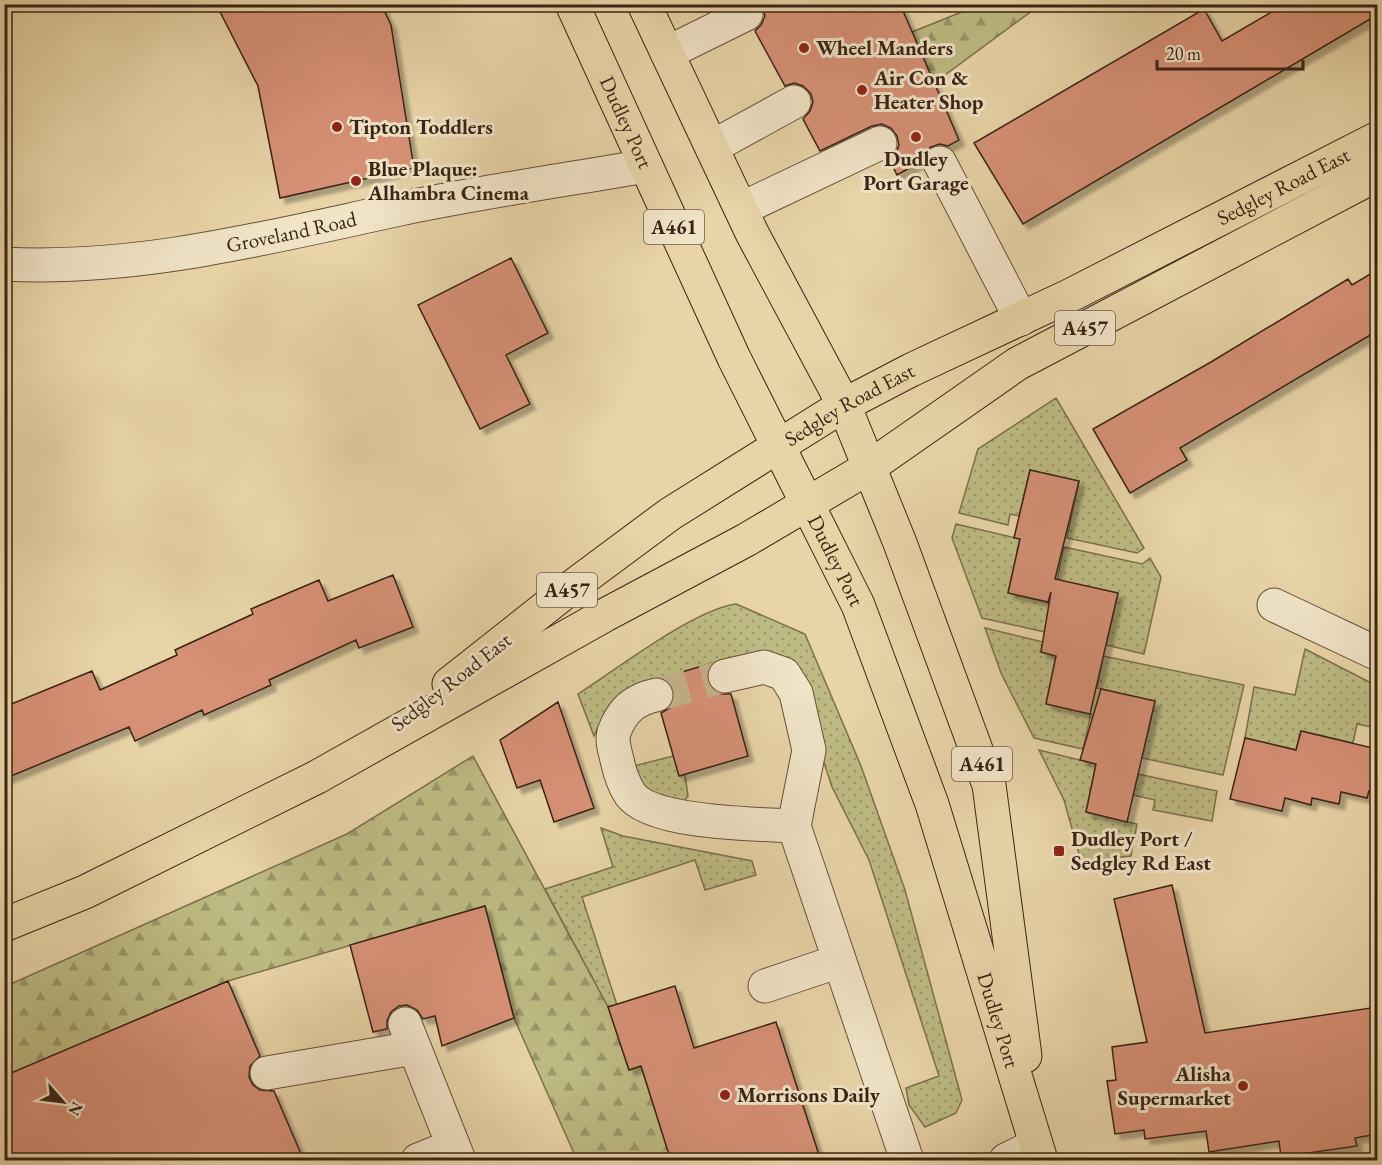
<svg xmlns="http://www.w3.org/2000/svg" width="1382" height="1165" font-family="'EB Garamond',serif">
<style>
.grass{fill:url(#grass-dots);stroke:#7c704c;stroke-width:1.5}
.forest{fill:url(#forest-firs);stroke:#7c704c;stroke-width:1.5}
.building{fill:#d69076;stroke:#3a2416;stroke-width:1.5;filter:url(#shadow)}
.lines{fill:none;stroke-linecap:round;stroke-linejoin:round}
.minor-tunnel{stroke:#c5b18a;stroke-width:33;stroke-dasharray:33 16;stroke-linecap:butt}
.minor-casing{stroke:#66503a;stroke-width:35}
.major-casing{stroke:#3a2416;stroke-width:35}
.highway-casing{stroke:#3a2416;stroke-width:35}
.minor{stroke:#f0e3c6;stroke-width:33}
.major{stroke:#e8d4a7;stroke-width:33}
.highway{stroke:#e8d4a7;stroke-width:33}
.poi-dot{fill:#8f2418;stroke:#f0e3c6;stroke-width:2}
.labels{text-anchor:middle;stroke-width:6;stroke-linejoin:round;paint-order:stroke}
.shield{fill:#f0e3c6;stroke:#715d4b;stroke-width:1.5}
.shield-label{font-size:20px;font-weight:bold;fill:#3a2416}
.poi-label{font-size:21px;font-weight:bold;fill:#3a2416;stroke:#f0e3c6;text-anchor:start}
.street-label{font-size:21px;fill:#3a2416;stroke:#f0e3c6}
</style>
<defs>
<pattern id="grass-dots" width="8" height="8" patternUnits="userSpaceOnUse" patternTransform="scale(1.5)"><rect width="8" height="8" fill="#bdbb83"/><path d="M2 2h.1M6 6h.1" fill="none" stroke="#9b986a" stroke-width="1.8" stroke-linecap="round"/></pattern>
<pattern id="forest-firs" width="22" height="20" patternUnits="userSpaceOnUse" patternTransform="scale(1.5)"><rect width="22" height="20" fill="#bdbb83"/><path d="M5 1l3.5 6h-7zM16 11l3.5 6h-7z" fill="#9b986a"/></pattern>
<filter id="shadow"><feDropShadow dx="5.5" dy="5.5" stdDeviation="1.5" flood-color="#0004"/></filter>
</defs>
<rect width="100%" height="100%" fill="#e8d4a7"/>
<filter id="stains"><feTurbulence type="fractalNoise" baseFrequency=".00333" numOctaves="4"/><feColorMatrix values="0 0 0 0 .2 0 0 0 0 .09 0 0 0 0 .02 0 0 0 .5 -.17"/></filter>
<radialGradient id="worn" r=".72"><stop offset=".6" stop-color="#630" stop-opacity="0"/><stop offset="1" stop-color="#630" stop-opacity=".3"/></radialGradient>
<!-- grass -->
<path class="grass" d="M1056 398 1144 548 1137 553 1067 538 1079 481 1030 470 1019 516 1010 514 1008 525 959 513 978 449Z
M956 524 1020 539 1008 593 1051 603 1045 632 982 618 952 538Z
M1064 547 1142 564 1150 558 1161 577 1144 654 1106 645 1118 593 1057 580Z
M736 604 805 634 861 766 905 890 962 1100 956 1113 925 1127 909 1105 906 1088 939 1076 869 860 832 787 793 669 753 653 652 681 604 715 594 736 578 694C617 669 693 610 736 604Z
M985 628 1043 642 1040 652 1056 656 1046 703 1091 714 1083 749 1034 738 1001 673Z
M1305 649 1377 686V728L1357 724 1353 743 1301 731 1296 750 1245 738 1254 687 1295 695Z
M1103 656 1244 685 1223 775 1142 758 1155 701 1097 688Z
M1039 750 1096 764 1086 812 1137 824 1131 856 1081 861 1064 800Z
M673 756 685 774 688 796 683 803 639 794 630 767Z
M1138 774 1217 791 1212 821 1153 810 1155 800 1133 795Z
M601 828 623 836 752 861 756 875 705 890 695 860 582 897 617 1005 609 1009 545 889 613 867Z"/>
<!-- forest -->
<path class="forest" d="M979 5H1040L934 83 912 32Z
M473 756 609 1009 629 1070 641 1066 671 1160H577L514 1018 485 906 228 981 5 1076 4 987 347 834Z"/>
<!-- building -->
<path class="building" d="M216 4H381L391 25 414 168 280 198 258 86Z
M762 4H900L959 140 948 146 940 144 931 147 925 152 922 161 897 175 889 159 896 153 899 145 897 136 891 128 882 124 872 126 820 151 803 119 810 111 813 102 811 94 803 86 794 83 785 86 755 31 761 25 765 16Z
M1285 4H1377V15L1023 224 974 143 1204 9 1222 41Z
M511 258 548 333 506 355 530 404 480 429 418 305Z
M1377 270V331L1180 448 1187 460 1130 493 1093 429 1211 362 1348 279 1352 285Z
M1030 470 1079 481 1055 579 1118 593 1090 714 1046 704 1056 656 1041 652 1051 592 1048 602 1008 593 1020 539 1014 538Z
M393 575 413 627 359 648 356 640 269 680 271 685 204 715 202 710 135 741 129 727 4 779V707L92 671 100 690 177 655 175 650 253 614 251 609 319 580 328 601Z
M712 663 707 671V681L712 689 719 694H731L748 756 679 776 661 713 670 708 674 700V691L670 682 662 678Z
M1101 689 1155 701 1127 822 1086 812 1096 764 1080 760Z
M558 702 594 808 554 822 540 780 517 788 500 740Z
M1301 731 1377 749V793L1369 791 1367 798 1341 792 1339 804 1312 798 1311 805 1285 798 1282 811 1230 799 1245 738 1296 750Z
M1172 885 1205 1033 1377 1007V1134L1355 1138 1357 1146 1281 1157 1279 1141 1209 1152 1206 1131 1145 1139 1144 1130 1115 1134 1107 1081 1116 1080 1112 1047 1147 1042 1114 899Z
M485 906 514 1018 442 1046 435 1016 423 1019 417 1010 407 1005 399 1006 391 1012 387 1021V1029L373 1032 350 945Z
M228 981 260 1056 250 1066 249 1077 253 1085 260 1090 274 1091 304 1161H4V1076Z
M675 986 694 1048 776 1022 821 1161H671L641 1066 629 1070 608 1007Z"/>
<g class="lines">
<!-- minor-tunnel -->
<path class="minor-tunnel" d="M656 695 725 676"/>
<defs>
<g id="minor">
<path d="M667 53 746 14"/>
<path d="M712 147 794 102"/>
<path d="M940 163 1021 319"/>
<path d="M741 209 880 143"/>
<path id="s1" d="M4 264C139 271 269 237 400 209 481 192 564 180 646 166"/>
<path d="M1274 605 1378 654"/>
<path d="M656 695C633 700 622 711 614 732 611 742 616 754 618 764 620 773 625 786 630 794 651 824 759 824 794 826L809 750 796 693 784 674 764 667 725 676"/>
<path d="M794 826 907 1160"/>
<path d="M765 986 839 961"/>
<path d="M405 1024 459 1160"/>
<path d="M267 1073 414 1048"/>
<path d="M418 1160 453 1146"/>
<path d="M1006 1160 1036 1145"/>
</g>
<g id="major">
<path id="s2" d="M449 684 569 589 670 514 844 405 911 370 1069 296 1378 138"/>
<path d="M4 925 85 892 317 777 605 615 746 540 868 468 1017 364 1378 174"/>
</g>
<g id="highway">
<path id="s3" d="M572 4 734 358 858 605 932 804 1041 1160"/>
<path d="M644 4 752 233 844 405 900 543 989 785 1025 1056"/>
</g>
</defs>
<!-- minor casing -->
<use href="#minor" class="minor-casing"/>
<!-- major casing -->
<use href="#major" class="major-casing"/>
<!-- highway casing -->
<use href="#highway" class="highway-casing"/>
<!-- minor -->
<use href="#minor" class="minor"/>
<!-- major -->
<use href="#major" class="major"/>
<!-- highway -->
<use href="#highway" class="highway"/>
</g>
<!-- markers -->
<g class="poi-dot">
<circle cx="804" cy="48" r="6"/>
<circle cx="862" cy="90" r="6"/>
<circle cx="337" cy="127" r="6"/>
<circle cx="916" cy="137" r="6"/>
<circle cx="356" cy="181" r="6"/>
<rect x="1053" y="845" width="12" height="12" rx="3"/>
<circle cx="1243" cy="1086" r="6"/>
<circle cx="725" cy="1095" r="6"/>
</g>
<g class="labels">
<!-- shield labels -->
<g class="shield">
<rect x="644" y="210" width="60" height="34" rx="4.5"/>
<rect x="1055" y="311" width="60" height="34" rx="4.5"/>
<rect x="537" y="573" width="60" height="34" rx="4.5"/>
<rect x="952" y="747" width="60" height="34" rx="4.5"/>
</g>
<g class="shield-label">
<text x="674" y="234">A461</text>
<text x="1085" y="335">A457</text>
<text x="567" y="597">A457</text>
<text x="982" y="771">A461</text>
</g>
<!-- poi labels -->
<g class="poi-label">
<text x="816" y="55">Wheel Manders</text>
<text x="874" y="85">Air Con &amp;<tspan x="874" dy="24">Heater Shop</tspan></text>
<text x="349" y="134">Tipton Toddlers</text>
<text x="916" y="166" text-anchor="middle">Dudley<tspan x="916" dy="24">Port Garage</tspan></text>
<text x="368" y="176">Blue Plaque:<tspan x="368" dy="24">Alhambra Cinema</tspan></text>
<text x="1071" y="846">Dudley Port /<tspan x="1071" dy="24">Sedgley Rd East</tspan></text>
<text x="1231" y="1081" text-anchor="end">Alisha<tspan x="1231" dy="24">Supermarket</tspan></text>
<text x="737" y="1102">Morrisons Daily</text>
</g>
<!-- street labels -->
<g class="street-label">
<text dy="7" stroke="none"><textPath href="#s3" startOffset="130">Dudley Port</textPath></text>
<text dy="7" stroke="none"><textPath href="#s2" startOffset="975">Sedgley Road East</textPath></text>
<text dy="7" stroke="none"><textPath href="#s1" startOffset="290">Groveland Road</textPath></text>
<text dy="7" stroke="none"><textPath href="#s2" startOffset="489">Sedgley Road East</textPath></text>
<text dy="7" stroke="none"><textPath href="#s3" startOffset="616">Dudley Port</textPath></text>
<text transform="translate(451 682) rotate(-38)" y="7">Sedgley Road East</text>
<text dy="7" stroke="none"><textPath href="#s3" startOffset="1104">Dudley Port</textPath></text>
</g>
</g>
<!-- margin -->
<rect width="1382" height="1165" fill="none" stroke="#e8d4a7" stroke-width="24"/>
<rect x="6" y="6" width="1370" height="1153" fill="none" stroke="#3a2416" stroke-width="3"/>
<rect x="12" y="12" width="1358" height="1141" fill="none" stroke="#3a2416" stroke-width="1.5"/>
<!-- north arrow -->
<g transform="translate(63 1102) rotate(118)" stroke="#f0e3c6" stroke-width="4.5" paint-order="stroke">
<path d="M0-4.5L10 22L0 15L-10 22Z" fill="#3a2416"/>
<text y="-9" font-size="16" font-weight="bold" text-anchor="middle" fill="#3a2416">N</text>
</g>
<!-- scale -->
<path d="M1157 60v9h146v-9" fill="none" stroke="#3a2416" stroke-width="3"/>
<text x="1166" y="60" font-size="18" fill="#3a2416" stroke="#f0e3c6" stroke-width="4.5" paint-order="stroke">20 m</text>
<rect width="100%" height="100%" filter="url(#stains)"/>
<rect width="100%" height="100%" fill="url(#worn)"/>
</svg>
